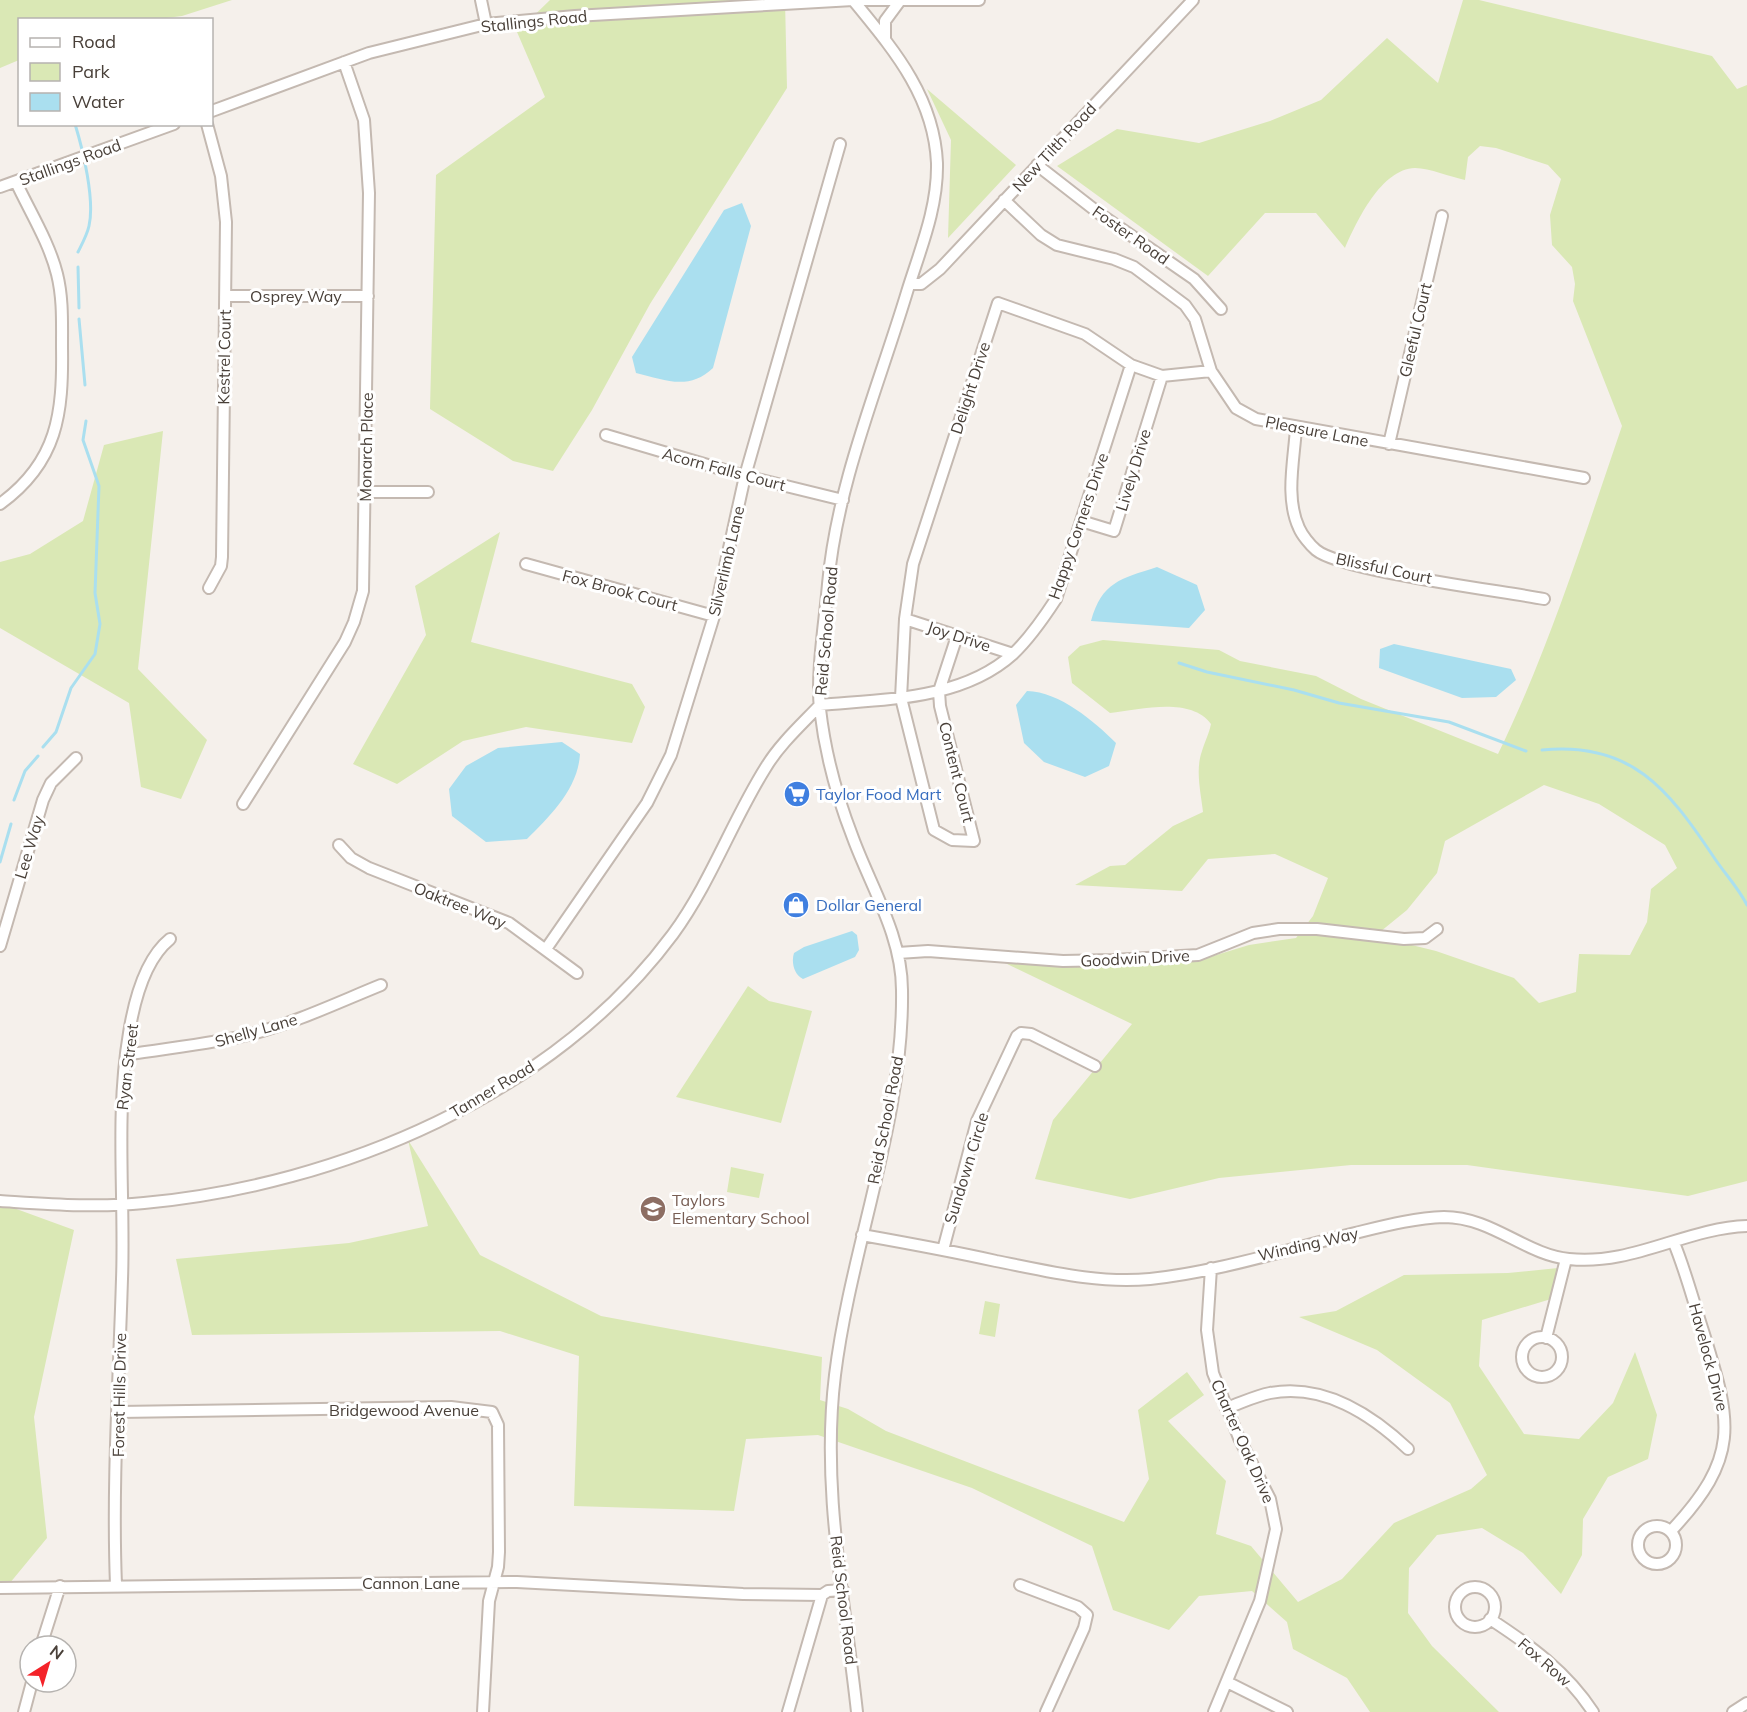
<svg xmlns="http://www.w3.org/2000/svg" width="1747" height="1712" font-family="Mulish,sans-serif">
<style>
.green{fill:#dae8b5;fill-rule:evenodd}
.water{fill:#aadfef}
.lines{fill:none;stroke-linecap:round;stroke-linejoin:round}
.stream{stroke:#aadfef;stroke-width:3}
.minor-casing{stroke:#c4b9b1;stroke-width:14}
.minor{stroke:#fff;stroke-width:10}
.labels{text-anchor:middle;stroke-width:6;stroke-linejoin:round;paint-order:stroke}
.street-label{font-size:16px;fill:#494039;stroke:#fff}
.shop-label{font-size:16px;fill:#366cbe;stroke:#fff;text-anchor:start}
.education-label{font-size:16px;fill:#785e54;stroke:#fff;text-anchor:start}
</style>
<rect width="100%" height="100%" fill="#f5f0eb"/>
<!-- green -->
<path class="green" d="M0 0H232L182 16 159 19 20 20 19 60 0 68Z
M550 0H785L787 88 650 304 592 410 553 471 513 461 430 409 436 175 545 97 517 32Z
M1463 0H1479L1712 56 1737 89 1747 85V1181L1688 1196 1467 1165H1351L1219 1178 1130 1199 1035 1179 1053 1120 1132 1024 1005 963 1200 960 1249 945 1296 938 1313 916 1328 878 1275 854 1208 859 1182 891 1075 885 1110 866 1125 865 1173 826 1203 812C1201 793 1195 770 1202 751 1205 741 1209 734 1211 724 1190 696 1140 710 1110 713L1072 683 1068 657 1080 646 1103 640 1219 650 1240 661 1316 676 1361 699 1498 754C1549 649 1584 537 1622 426L1573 301 1575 284 1572 267 1552 245 1550 215 1561 179 1548 165 1496 148 1480 146 1468 157 1465 180C1450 177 1430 168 1415 168 1381 169 1357 221 1345 248L1316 213H1265L1208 276 1057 166 1117 129 1199 143 1270 121 1321 100 1387 38 1438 83ZM1544 785 1599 804 1665 845 1677 868 1651 889 1647 922 1630 955 1579 954 1576 992 1539 1003 1514 978 1436 951 1375 936 1407 910 1437 873 1445 841Z
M927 89 1016 165 948 238 951 140Z
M163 431 138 669 207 740 181 799 141 787 129 703 0 628V562L30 554 83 521 104 445Z
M500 532 471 642 632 684 645 707 632 743 526 727 463 741 397 784 353 764 426 635 415 586Z
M748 986 769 1001 812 1011 781 1123 676 1097Z
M408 1140 480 1255 601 1316 822 1357 820 1400 848 1409 886 1431 1124 1522 1149 1479 1138 1410 1187 1372 1204 1395 1168 1421 1226 1481 1216 1534 1251 1546 1298 1602 1342 1579 1394 1523 1471 1489 1487 1475 1450 1403 1377 1350 1299 1317 1336 1311 1404 1275 1508 1273 1558 1268 1551 1299 1482 1320 1479 1366 1524 1434 1579 1439 1613 1403 1635 1352 1657 1415 1648 1459 1608 1477 1583 1519 1582 1555 1561 1594 1523 1553 1482 1528 1437 1535 1409 1568 1408 1613 1432 1646 1499 1712H1370L1347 1678 1293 1649 1287 1622 1252 1591 1199 1596 1169 1630 1113 1610 1092 1546 972 1488 818 1435 746 1439 734 1511 574 1506 579 1356 500 1331 192 1335 176 1259 349 1243 428 1226Z
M731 1167 764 1174 759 1198 727 1192Z
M0 1203 74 1230 34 1417 47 1538 0 1595Z
M985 1301 1000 1304 995 1337 979 1334Z"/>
<!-- water -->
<path class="water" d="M742 203 751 226 713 368C689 391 665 380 636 373L632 357 724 210Z
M1157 567 1197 585 1205 610 1189 628 1091 621C1102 582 1120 579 1157 567Z
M1394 644 1511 669 1516 680 1496 697 1462 698 1379 668 1380 649Z
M1027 691C1060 692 1094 721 1116 743L1109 766 1085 777 1044 762 1024 743 1016 705Z
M562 742 580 754C578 789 550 816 527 839L486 842 452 816 449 789 466 766 498 748Z
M852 931 857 935 859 950 855 957 803 979C794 975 791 962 794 953L804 947Z"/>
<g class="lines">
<!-- stream -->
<path class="stream" d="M75 124C83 150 95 200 89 226 87 235 82 244 78 252
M78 267 79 308
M79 319 85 385
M1179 663 1207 672 1294 690 1339 703 1449 722 1526 751
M43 747 56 732 71 688 95 654 100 624 95 593 99 486 83 440 86 421
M1542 750C1631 741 1668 789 1713 856 1724 873 1738 887 1747 905
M14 800 25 771 38 756
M0 862 11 824"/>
<defs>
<path id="minor" d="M481 0 486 24
M853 0C893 49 934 96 937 163 938 208 920 250 907 292 878 388 837 484 828 584 825 621 816 673 820 709 825 752 837 797 853 838 871 887 902 936 902 990 904 1120 851 1246 835 1375 821 1488 845 1600 857 1712
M885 40V21L899 2
M212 111 369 53 486 24 575 16 853 0H979
M207 124 221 176 226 222 222 557 221 566 209 588
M1037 165 1100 214 1194 279 1221 309
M0 187 174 124
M1004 200 1041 235 1057 245 1114 259 1134 267 1185 305 1195 319 1211 371 1236 408 1256 419 1584 478
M910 284H921L940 269 1193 0
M225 296H368
M1296 428C1294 460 1285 498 1299 528 1302 535 1310 545 1316 550 1341 571 1503 591 1544 599
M606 435 745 476 843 500
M1389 444 1442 216
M366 492H428
M0 504C58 462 63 413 62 347 62 322 63 298 57 274 49 242 30 212 16 182
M1081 521 1114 531 1162 376
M526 564 714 616
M905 619 1013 654
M957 636 939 691 940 706 974 841 952 840 934 830 901 698 905 619 913 564 998 303 1085 334 1131 365 1162 376 1211 371
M243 804 345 642 354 622 363 591 369 193 364 120 344 62
M339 845 351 858 369 868 509 923 577 973
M0 946 43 800 51 783 76 758
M546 949 647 803 671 755 714 616 745 476 840 144
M898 953 928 951 1063 961 1113 960 1198 955 1253 933 1279 929H1317L1404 939 1425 938 1437 929
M126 1055C168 1048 211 1044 252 1034 297 1022 339 1002 381 985
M0 1201C48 1204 96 1208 144 1203 339 1185 554 1095 673 934 711 882 732 821 766 767 780 744 801 725 820 705 885 699 962 700 1013 654 1030 638 1043 619 1056 599L1131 365
M862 1235C907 1243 951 1251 996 1261 1047 1271 1098 1284 1150 1279 1218 1272 1288 1249 1355 1233 1384 1226 1414 1218 1444 1217 1492 1217 1526 1255 1569 1259 1632 1266 1686 1228 1747 1226
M943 1250 977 1121 1017 1036 1021 1033 1031 1034 1095 1066
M1211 1268 1207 1330 1213 1373 1239 1438 1270 1499 1276 1529 1260 1601 1214 1712
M1522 1357a20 20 0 1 1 40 0a20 20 0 1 1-40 0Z
M1546 1338 1566 1259
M1226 1408C1241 1403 1255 1396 1270 1393 1324 1383 1371 1414 1408 1449
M119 1412 451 1407 492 1412 498 1425 499 1552 498 1567 489 1601 483 1712
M1638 1545a19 19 0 1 1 38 0a19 19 0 1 1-38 0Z
M1671 1531C1740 1457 1732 1424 1704 1334 1694 1304 1686 1272 1674 1243
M116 1585C112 1483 119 1381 122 1279 125 1197 115 1115 129 1033 134 1002 144 960 170 939
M1020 1585 1078 1607 1087 1615 1084 1628 1046 1712
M1455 1607a20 20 0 1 1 40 0a20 20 0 1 1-40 0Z
M0 1588 517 1582 743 1594 822 1595
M1490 1619C1530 1645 1567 1672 1593 1712
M41 1646 60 1586
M1227 1682 1287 1712
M24 1712 32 1682
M788 1712 822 1595 828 1591 843 1590
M1733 1712 1747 1703"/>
</defs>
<!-- minor casing -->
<use href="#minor" class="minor-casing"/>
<!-- minor -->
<use href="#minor" class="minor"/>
</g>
<!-- icons -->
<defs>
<symbol id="supermarket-disc" viewBox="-11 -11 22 22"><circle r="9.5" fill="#3f7fe0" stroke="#fff"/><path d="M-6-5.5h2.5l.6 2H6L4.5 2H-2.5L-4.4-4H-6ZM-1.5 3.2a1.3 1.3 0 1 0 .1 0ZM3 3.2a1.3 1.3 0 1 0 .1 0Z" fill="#fff"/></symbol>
<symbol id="shop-disc" viewBox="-11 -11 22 22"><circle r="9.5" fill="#3f7fe0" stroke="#fff"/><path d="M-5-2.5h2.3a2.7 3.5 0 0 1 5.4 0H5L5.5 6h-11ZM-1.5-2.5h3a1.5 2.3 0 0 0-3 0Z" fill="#fff"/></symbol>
<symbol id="school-disc" viewBox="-11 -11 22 22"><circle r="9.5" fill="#8d6e63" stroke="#fff"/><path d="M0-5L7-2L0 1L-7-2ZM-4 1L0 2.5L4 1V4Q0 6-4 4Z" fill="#fff"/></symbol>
</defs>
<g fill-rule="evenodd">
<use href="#supermarket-disc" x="782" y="779" width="30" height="30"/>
<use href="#shop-disc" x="781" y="890" width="30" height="30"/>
<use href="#school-disc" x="638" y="1194" width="30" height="30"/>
</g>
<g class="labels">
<!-- street labels -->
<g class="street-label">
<text transform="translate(534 21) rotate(-6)" y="6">Stallings Road</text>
<text transform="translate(1054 147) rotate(-47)" y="6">New Tilth Road</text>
<text transform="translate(70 162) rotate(-20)" y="6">Stallings Road</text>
<text transform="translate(1131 235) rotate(35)" y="6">Foster Road</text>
<text x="296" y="302">Osprey Way</text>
<text transform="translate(1415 330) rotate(-77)" y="6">Gleeful Court</text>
<text transform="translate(224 357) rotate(-89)" y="6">Kestrel Court</text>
<text transform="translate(970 388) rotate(-72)" y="6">Delight Drive</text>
<text transform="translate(1317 431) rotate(11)" y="6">Pleasure Lane</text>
<text transform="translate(366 447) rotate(-89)" y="6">Monarch Place</text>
<text transform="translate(724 469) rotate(15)" y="6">Acorn Falls Court</text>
<text transform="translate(1133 470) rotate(-73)" y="6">Lively Drive</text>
<text transform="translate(1078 526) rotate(-71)" y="6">Happy Corners Drive</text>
<text transform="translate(726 561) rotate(-77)" y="6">Silverlimb Lane</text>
<text transform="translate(1384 568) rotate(12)" y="6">Blissful Court</text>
<text transform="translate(620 590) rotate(15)" y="6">Fox Brook Court</text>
<text transform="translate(826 631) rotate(-85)" y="6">Reid School Road</text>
<text transform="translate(959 636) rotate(18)" y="6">Joy Drive</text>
<text transform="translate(957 772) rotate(76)" y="6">Content Court</text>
<text transform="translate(29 847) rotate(-73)" y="6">Lee Way</text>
<text transform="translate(460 905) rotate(22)" y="6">Oaktree Way</text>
<text transform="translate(1135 958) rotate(-3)" y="6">Goodwin Drive</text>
<text transform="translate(256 1030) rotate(-16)" y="6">Shelly Lane</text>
<text transform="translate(127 1067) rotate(-83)" y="6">Ryan Street</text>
<text transform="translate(492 1089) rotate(-31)" y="6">Tanner Road</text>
<text transform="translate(885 1120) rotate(-79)" y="6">Reid School Road</text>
<text transform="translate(966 1168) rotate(-73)" y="6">Sundown Circle</text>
<text transform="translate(1308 1244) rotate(-13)" y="6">Winding Way</text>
<text transform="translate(1709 1357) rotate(75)" y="6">Havelock Drive</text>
<text transform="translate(119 1395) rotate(-89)" y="6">Forest Hills Drive</text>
<text x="404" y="1416">Bridgewood Avenue</text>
<text transform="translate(1243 1441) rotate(66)" y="6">Charter Oak Drive</text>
<text x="411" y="1589">Cannon Lane</text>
<text transform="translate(844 1600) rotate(83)" y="6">Reid School Road</text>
<text transform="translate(1545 1662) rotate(41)" y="6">Fox Row</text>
</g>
<!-- shop labels -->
<g class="shop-label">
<text x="816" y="800">Taylor Food Mart</text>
<text x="816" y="911">Dollar General</text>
</g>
<!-- education labels -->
<g class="education-label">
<text x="672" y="1206">Taylors<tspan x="672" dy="18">Elementary School</tspan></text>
</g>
</g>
<!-- legend -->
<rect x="18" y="18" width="195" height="108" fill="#ffffff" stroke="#b6b3b0" stroke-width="1.5"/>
<rect x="30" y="38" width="30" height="9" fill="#ffffff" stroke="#b6b3b0" stroke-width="1.5"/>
<text x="72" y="48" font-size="18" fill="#494039">Road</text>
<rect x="30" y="63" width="30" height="18" fill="#dae8b5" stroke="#b6b3b0" stroke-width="1.5"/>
<text x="72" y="78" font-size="18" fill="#494039">Park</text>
<rect x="30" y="93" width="30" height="18" fill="#aadfef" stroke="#b6b3b0" stroke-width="1.5"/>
<text x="72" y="108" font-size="18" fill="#494039">Water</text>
<!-- north arrow -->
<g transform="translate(48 1664) rotate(37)"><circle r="28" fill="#ffffff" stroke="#b6b3b0" stroke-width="1.5"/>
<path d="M0-4.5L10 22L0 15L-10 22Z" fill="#f42329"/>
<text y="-9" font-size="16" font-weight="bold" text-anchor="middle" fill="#494039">N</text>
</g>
</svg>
